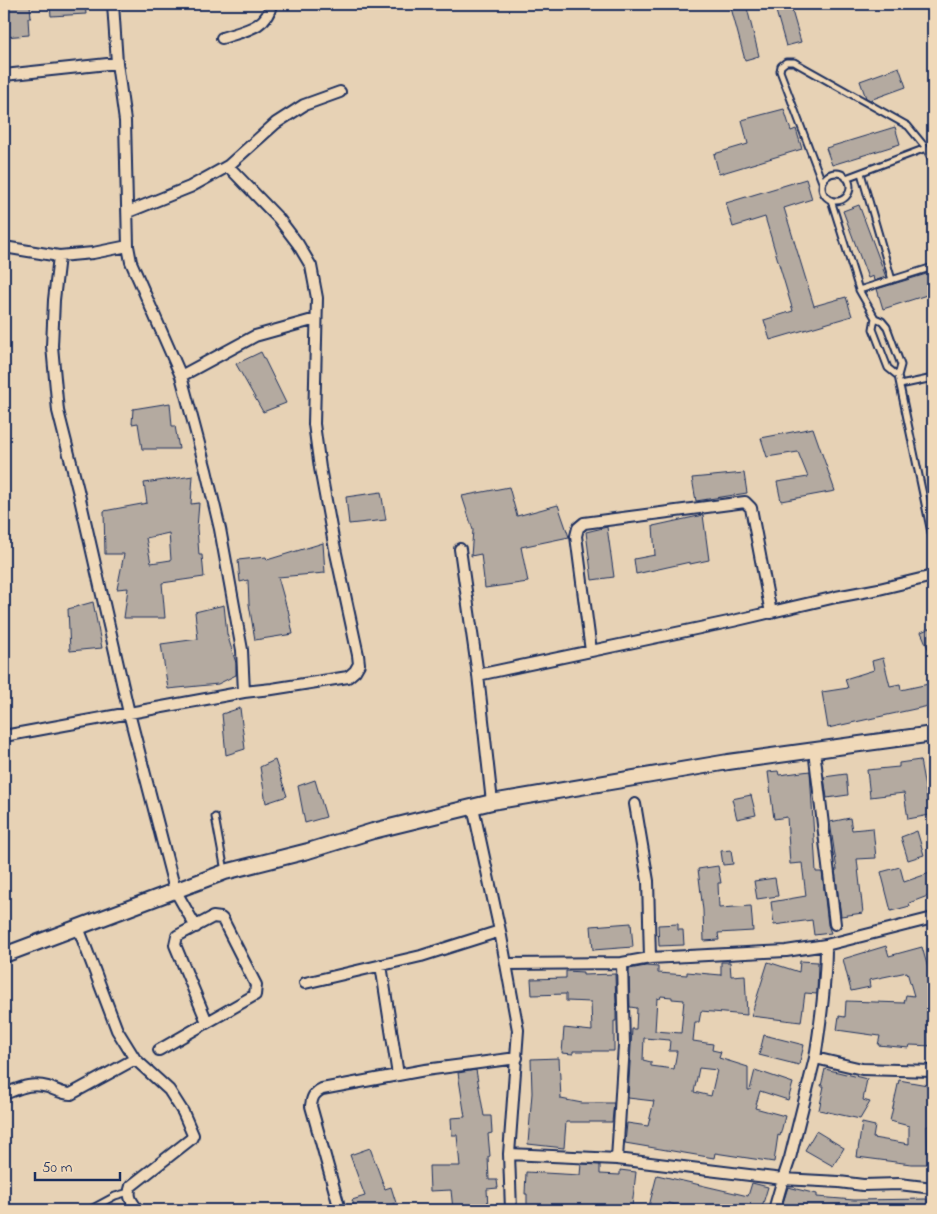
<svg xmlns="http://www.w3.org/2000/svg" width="937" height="1214" font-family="'Indie Flower',sans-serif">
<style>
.building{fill:#b4aaa0;stroke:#1b2f5e;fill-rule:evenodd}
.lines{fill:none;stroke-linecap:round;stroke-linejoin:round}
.service-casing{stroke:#1b2f5e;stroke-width:9}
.minor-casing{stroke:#1b2f5e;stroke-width:14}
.secondary-casing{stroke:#1b2f5e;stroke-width:18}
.service{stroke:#f0d9b9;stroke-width:5}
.minor{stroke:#f0d9b9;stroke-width:10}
.secondary{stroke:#f0d9b9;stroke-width:14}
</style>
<rect width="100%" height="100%" fill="#e7d2b5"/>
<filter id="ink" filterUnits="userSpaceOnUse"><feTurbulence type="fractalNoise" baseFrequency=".02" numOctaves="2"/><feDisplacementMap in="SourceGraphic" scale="10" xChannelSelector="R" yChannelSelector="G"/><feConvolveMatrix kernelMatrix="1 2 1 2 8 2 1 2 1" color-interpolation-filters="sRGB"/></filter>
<g filter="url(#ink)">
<!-- building -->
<path class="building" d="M4 4H30L31 18H28L29 35 4 37Z
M50 4H85L86 14 51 16Z
M730 4H746L759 56 745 60Z
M774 4H790L801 42 786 46Z
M899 67 906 87 870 100 866 98 860 81Z
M784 109 791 131 796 129 802 149 719 174 714 154 748 144 742 120Z
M895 127 900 144 832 165 826 148Z
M806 179 812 199 784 208 814 306 846 297 852 316 770 340 764 320 793 311 765 217 733 227 726 203Z
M859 205 886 277 874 281 873 276 868 278 843 211Z
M933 272V293L883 309 877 289Z
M261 352 286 403 263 412 236 364Z
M170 403 172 426H175L179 449H142L138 423 132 424 133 409Z
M813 428 835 491 781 501 777 482 808 477 798 452 767 457 761 438Z
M744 473 747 493 696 501 692 478Z
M193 476 191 504 199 503 197 528 199 555H202L204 577 162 583 165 618H124L128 588 117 589 124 554H105L104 511 147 503 144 483ZM169 533 171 560 151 563 146 538Z
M509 487 517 516 558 505 569 537 521 547 528 582 485 588 481 554 471 556 473 530 462 496Z
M381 492 386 520 349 524 346 497Z
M703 515 709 560 690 564V562L636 574 634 559 655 555 653 526Z
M607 527 614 577 592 580 586 532Z
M323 543 325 573 278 577 287 609H288L293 634 255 640 249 604 248 580 240 582 238 560 266 557 267 560Z
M93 602 102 648 70 651 68 609Z
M224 605 227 634 236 663V675L218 684 168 689 161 644 198 639 195 612Z
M933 627V660L921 632Z
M883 658 890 686 900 684 901 690 933 683V705L828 728 822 692 848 688 845 679 874 670 872 661Z
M240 708 245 749 226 755 222 714Z
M275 760 287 796 266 803 260 767Z
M920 760 930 815 908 819 904 793 870 797 867 770 899 767V763Z
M778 771 779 775 810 771 816 872H822L828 925 831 933 814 935 812 920 774 925 771 902 806 896 802 863 790 864 787 817 774 819 768 772Z
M846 774 848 795 827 798 824 777Z
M315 780 326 817 305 823 298 786Z
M751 795 756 815 737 819 732 799Z
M850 818 852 830 873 828 876 858 857 859 863 913 841 916 835 870H837L830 822Z
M917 831 924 855 908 860 901 837Z
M731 850 733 864 723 865 721 851Z
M718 866 721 883H718L719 908 751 906 753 931 718 933 719 940 704 941 703 910 698 869Z
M900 867 904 882 930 873 933 881V894L909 903 910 906 891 911 881 872Z
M775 878 778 896 757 899 754 881Z
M631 923 633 947 593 950 591 926Z
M678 924V930H683L684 945 659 946 658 925Z
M886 946 889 956 922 947 933 986V1046L910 1045 909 1048 878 1045 880 1036 837 1030 839 1016 845 1017 846 1001 904 1003 906 995 914 996 907 972 869 980 870 987 851 991 843 959Z
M800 961 818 962 817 994 805 993 801 1022 751 1016 768 962 799 972Z
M721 962H730L731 976 745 975 747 1015 701 1011 699 1022H695L693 1041 713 1044 712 1050 721 1052 719 1058 748 1067V1090H750L755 1070 793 1083 788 1100 760 1091 755 1108 785 1116 780 1136 778 1135 774 1162 715 1153 714 1158 625 1143 627 1123 648 1126 654 1101 628 1098 632 1029H636L637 1008 630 1007 629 969 646 966 658 967V973L687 975V972L721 975ZM661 996 672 997V999L684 1000 681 1033 655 1031 657 998 660 999ZM644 1038 670 1040 669 1051H677L674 1069 651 1066V1062L643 1060ZM699 1068 717 1070 711 1096 694 1092Z
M566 971 583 972V975L615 974 616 1006V1021H614V1051H573V1054L562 1053 564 1028 592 1031 591 1002 566 1001V994L532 995 531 979 566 978Z
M764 1035 804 1045 799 1065 759 1055Z
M559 1058 561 1099 582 1103H614L612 1122H566L564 1148 528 1144 532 1093 531 1059Z
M825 1069 867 1079 863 1100 870 1102 860 1119 819 1110 824 1086H821Z
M476 1070 484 1116H491L492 1133 488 1134 490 1156 488 1157 489 1180H497L498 1188 487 1189 488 1208 453 1210 451 1190 430 1191 429 1166H460L457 1135H452L451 1118 465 1117 458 1073Z
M899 1080 933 1086V1126H927L928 1164H911L857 1157 862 1123 875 1126 873 1138 909 1144V1126L890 1121Z
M816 1131 844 1148 833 1166 805 1150Z
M370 1148 385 1189 391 1187 396 1203 374 1210H356L352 1200 365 1196 350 1155Z
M581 1164 600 1165V1174L620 1175V1170L636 1172 632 1207 614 1205V1210H603V1208L567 1207V1209L549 1208V1210H527V1194H525L526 1172 580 1175Z
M657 1175 748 1196 752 1183 768 1187 761 1210H746L734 1206 733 1210H695L668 1203 666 1210H648Z
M788 1187 817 1194V1197L854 1200 927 1199 928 1210H799L782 1206Z"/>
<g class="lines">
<defs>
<path id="service" d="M861 173 892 280
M822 187a14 14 0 1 1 28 0a14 14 0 1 1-28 0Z
M846 178 926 148
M822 182 780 71 781 66 786 62H794L908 126 926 148 933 162
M831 200 859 290 875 318 882 321 887 327 901 365 898 376 933 542
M859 290 933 267
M875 318 873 329 888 368 898 376
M900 385 933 378
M215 817 225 871
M89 1210 115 1196 129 1192"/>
<path id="minor" d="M113 4 117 63 125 121 128 246 131 262 181 376 206 470 220 529 242 650 244 692
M222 38C242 31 268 28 271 4
M4 75 117 63
M128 212 190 187 228 166 276 123 304 105 340 92
M4 247 59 256 93 253 128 246
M59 256 54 300 52 346 58 411 78 490 129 713 175 890 196 927
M181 376 255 336 316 319
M460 549 478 675 492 802
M591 651 576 536 578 528 584 523 745 502 751 508 771 613
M478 675 733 621 836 597 879 589 933 576
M4 736 244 692 272 689 348 677 355 671 359 664 358 655 334 544 320 468 314 424 317 298 311 266 298 244 279 219 228 166
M814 750 835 924
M635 804 648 881 650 958
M473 807 500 931 518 1030 509 1154 511 1210
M78 927 117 1030 135 1059 169 1090 183 1112 193 1135 191 1139 131 1186C127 1197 132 1202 138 1210
M506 964 622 963 650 958 786 951 826 945
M381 965 398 1075
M305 983 421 956 500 931
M159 1050 255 995 256 985 223 920 221 918 213 917 177 936 175 945 207 1022
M815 1058C821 1020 826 983 826 945L933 918
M933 1071 862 1069 815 1058 790 1158 783 1179 839 1182 863 1185 899 1184 933 1188
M4 1094C20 1088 31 1082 48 1087 56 1090 63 1094 71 1094L135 1059
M509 1154 617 1159 783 1179 774 1210
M617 1159 624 1045 622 963
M340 1210 311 1106C312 1097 314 1093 322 1089L425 1070 517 1058"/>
<path id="secondary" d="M4 955 225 872 308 851 373 831 492 802 728 762 933 734"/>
</defs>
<!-- service casing -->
<use href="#service" class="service-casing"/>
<!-- minor casing -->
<use href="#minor" class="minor-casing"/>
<!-- secondary casing -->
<use href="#secondary" class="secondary-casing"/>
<!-- service -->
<use href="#service" class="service"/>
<!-- minor -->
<use href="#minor" class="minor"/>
<!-- secondary -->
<use href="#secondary" class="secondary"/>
</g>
</g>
<!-- margin -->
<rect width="937" height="1214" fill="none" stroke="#f0d9b9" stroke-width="20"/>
<rect x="10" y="10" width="917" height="1194" fill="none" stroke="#1b2f5e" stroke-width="2" filter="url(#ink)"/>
<!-- scale -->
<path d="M35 1172v8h85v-8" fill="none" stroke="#1b2f5e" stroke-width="2.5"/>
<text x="42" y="1172" font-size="15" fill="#1b2f5e" stroke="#f0d9b9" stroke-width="4" paint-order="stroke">50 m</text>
</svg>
